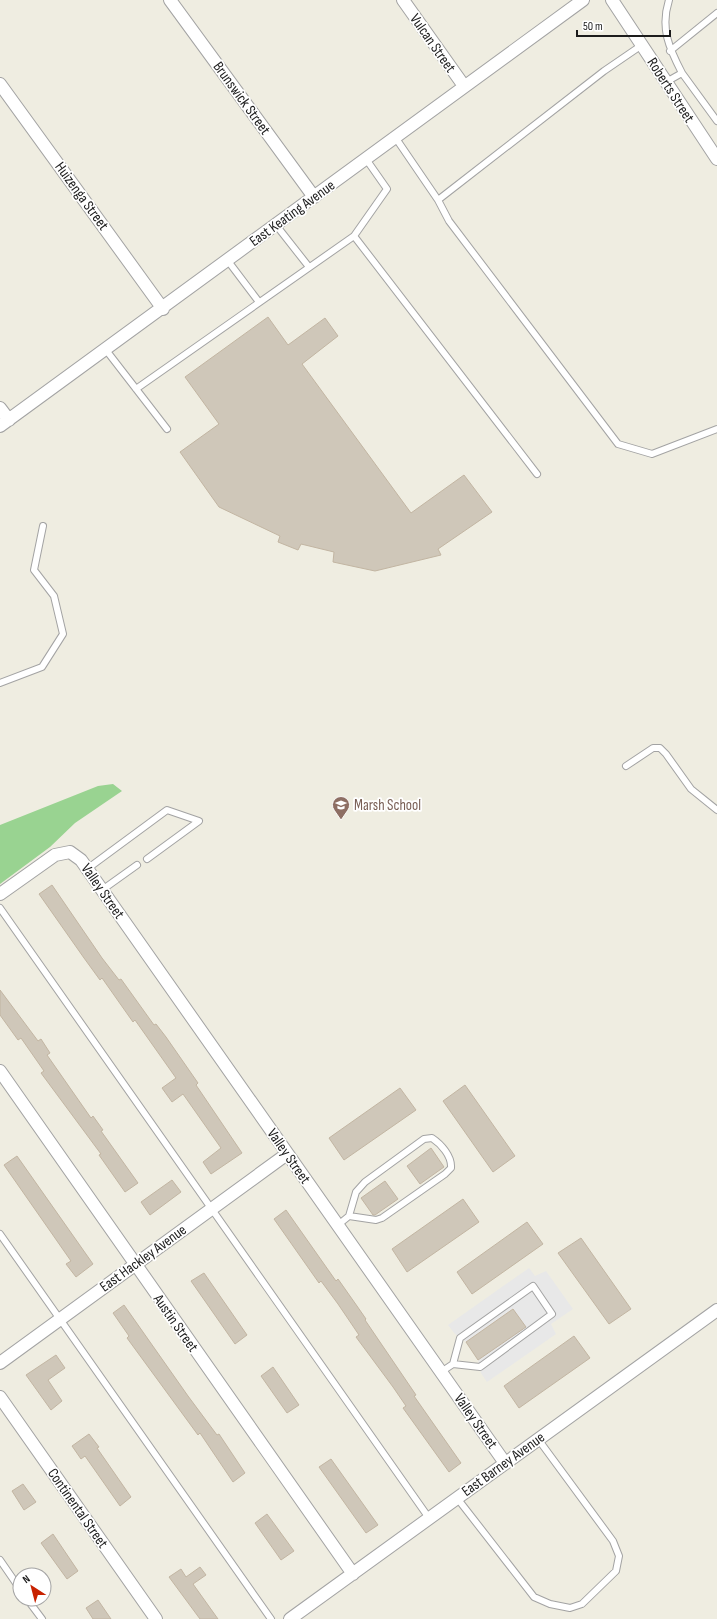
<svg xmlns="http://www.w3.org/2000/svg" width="717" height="1619" font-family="'Sofia Sans Condensed',sans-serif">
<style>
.forest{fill:#99d391}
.parking{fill:#e8e8e8}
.building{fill:#cfc7b9;stroke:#c2b5a2}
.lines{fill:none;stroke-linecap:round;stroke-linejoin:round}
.service-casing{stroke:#a3a3a3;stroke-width:8}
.minor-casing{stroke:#a3a3a3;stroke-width:14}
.service{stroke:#fff;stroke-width:6}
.minor{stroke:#fff;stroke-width:12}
.labels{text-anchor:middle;stroke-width:3.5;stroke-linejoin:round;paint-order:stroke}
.street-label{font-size:15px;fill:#1c1c1c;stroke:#fff}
.education-label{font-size:15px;fill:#785e54;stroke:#fff;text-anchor:start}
</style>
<rect width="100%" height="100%" fill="#efede1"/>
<!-- forest -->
<path class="forest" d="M113 784 122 791 75 823 50 847 0 884V825L98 786Z"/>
<!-- parking -->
<path class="parking" d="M529 1268 535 1276 546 1271 573 1309 551 1324 556 1334 487 1382 481 1373 478 1360 525 1327 513 1309 466 1342 455 1334 448 1325Z"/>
<!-- building -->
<path class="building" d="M268 317 288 345 325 318 338 336 302 364 411 513 464 475 492 512 438 549 441 555 375 571 333 562 334 552 301 544 298 550 278 542 280 536 219 507 180 452 219 424 185 377Z
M52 885 102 958 119 980 121 979 154 1025 156 1024 166 1037 198 1083 196 1085 242 1153 211 1174 203 1162 221 1148 183 1094 172 1102 162 1088 176 1078 135 1020 133 1022 102 978 100 980 84 958 39 894Z
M0 990 38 1041 41 1039 50 1053 47 1055 91 1118 93 1116 103 1130 101 1131 138 1183 125 1192 99 1155 101 1154 41 1073 44 1071 21 1038 18 1040 0 1015Z
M465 1085 515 1156 493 1172 443 1101Z
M400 1088 416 1110 344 1160 329 1138Z
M431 1148 444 1167 420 1184 407 1166Z
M17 1156 93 1264 76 1277 66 1264 71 1261 4 1165Z
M172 1180 181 1192 150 1215 141 1202Z
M385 1181 398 1199 375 1215H373L361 1198Z
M463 1199 479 1222 407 1272 392 1249Z
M286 1210 336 1281 338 1279 357 1306 366 1319 365 1320 416 1395 414 1396 461 1463 449 1472 403 1408 406 1406 393 1387 356 1337 359 1335 338 1304 321 1281 319 1283 274 1219Z
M527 1222 543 1244 472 1294 457 1272Z
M581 1238 631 1309 609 1324 558 1253Z
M204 1273 247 1335 235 1344 191 1281Z
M124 1305 188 1396 217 1435 219 1434 245 1473 233 1482 200 1433 198 1435 127 1338 129 1336 113 1313Z
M513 1309 526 1327 478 1360 466 1342Z
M574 1336 590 1358 519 1408 504 1386Z
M56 1355 65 1368 48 1380 62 1401 51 1410 26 1375Z
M273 1367 299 1405 287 1413 261 1376Z
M89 1434 99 1447 97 1448 131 1497 120 1506 85 1456 81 1459 72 1446Z
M331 1459 378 1525 366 1533 319 1467Z
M23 1484 36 1502 24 1510 12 1491Z
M267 1514 294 1551 281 1560 255 1523Z
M53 1534 78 1571 67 1579 41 1543Z
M200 1567 206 1575 193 1584 218 1619H200L169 1577 181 1569 186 1577Z
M98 1600 111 1619H93L86 1608Z"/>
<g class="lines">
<defs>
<path id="service" d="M669 0C660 28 669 48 682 73
M670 51 717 13
M666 82 682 73 717 121
M395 137 438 200 604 71 642 45
M438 200 449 221 618 444 652 454 717 429
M276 225 309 267
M354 236 387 189 366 159
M228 261 259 302
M106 350 167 429
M136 389 354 236 537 474
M0 683 42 667 63 634 54 596 34 570 43 526
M626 766 653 748H660L666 754 691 789 717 810
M87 869 167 810 199 821 147 859
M102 890 137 865
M0 908 429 1518
M338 1225 349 1216 356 1192 365 1182 424 1139 432 1138C441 1144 452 1156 451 1168L445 1174 382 1218 376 1220 349 1216
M0 1234 271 1619
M441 1372 453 1364 460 1338 533 1286 552 1314 480 1367 453 1364
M457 1498 534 1597 550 1604 570 1608 582 1604 616 1571 619 1556 613 1541 538 1439
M0 1560 20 1589
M27 1599 42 1619"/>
<path id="minor" d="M170 0 314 197
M403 0 464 86
M612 0 717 159
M0 84 163 309
M0 408 9 420
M0 426 583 0
M0 894 55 855 70 852 81 860 505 1463
M0 1071 353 1574
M0 1363 287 1154
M0 1397 156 1619
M290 1619 717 1310"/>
</defs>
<!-- service casing -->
<use href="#service" class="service-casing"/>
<!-- minor casing -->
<use href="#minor" class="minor-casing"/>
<!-- service -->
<use href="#service" class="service"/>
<!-- minor -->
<use href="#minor" class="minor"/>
</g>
<!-- icons -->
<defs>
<symbol id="school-pin" viewBox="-11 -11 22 30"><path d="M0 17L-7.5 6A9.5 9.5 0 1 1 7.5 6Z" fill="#8d6e63" stroke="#fff"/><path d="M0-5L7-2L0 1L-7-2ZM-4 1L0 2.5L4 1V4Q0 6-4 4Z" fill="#fff"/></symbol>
</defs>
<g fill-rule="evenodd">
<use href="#school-pin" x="331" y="795" width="20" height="27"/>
</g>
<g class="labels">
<!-- street labels -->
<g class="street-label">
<text transform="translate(433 43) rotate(55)" y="5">Vulcan Street</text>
<text transform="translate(671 90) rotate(57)" y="5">Roberts Street</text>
<text transform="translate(242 98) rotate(54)" y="5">Brunswick Street</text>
<text transform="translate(82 196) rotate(54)" y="5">Huizenga Street</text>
<text transform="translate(292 213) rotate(-36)" y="5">East Keating Avenue</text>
<text transform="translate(103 891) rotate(55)" y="5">Valley Street</text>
<text transform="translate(289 1156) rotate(55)" y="5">Valley Street</text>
<text transform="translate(143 1258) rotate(-36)" y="5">East Hackley Avenue</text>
<text transform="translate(176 1323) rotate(55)" y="5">Austin Street</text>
<text transform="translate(476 1421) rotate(55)" y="5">Valley Street</text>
<text transform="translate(503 1464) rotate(-36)" y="5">East Barney Avenue</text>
<text transform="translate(78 1508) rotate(55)" y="5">Continental Street</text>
</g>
<!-- education labels -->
<g class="education-label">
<text x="354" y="810">Marsh School</text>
</g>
</g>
<!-- north arrow -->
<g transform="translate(32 1587) rotate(324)"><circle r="19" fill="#ffffff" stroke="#a4a4a4"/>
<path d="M0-3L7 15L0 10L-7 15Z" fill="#c82200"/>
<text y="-6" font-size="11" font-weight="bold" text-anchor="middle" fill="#1c1c1c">N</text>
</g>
<!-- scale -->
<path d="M577 30v6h93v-6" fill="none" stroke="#1c1c1c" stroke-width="2"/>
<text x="583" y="30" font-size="12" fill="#1c1c1c" stroke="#ffffff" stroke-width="3" paint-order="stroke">50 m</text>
</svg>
